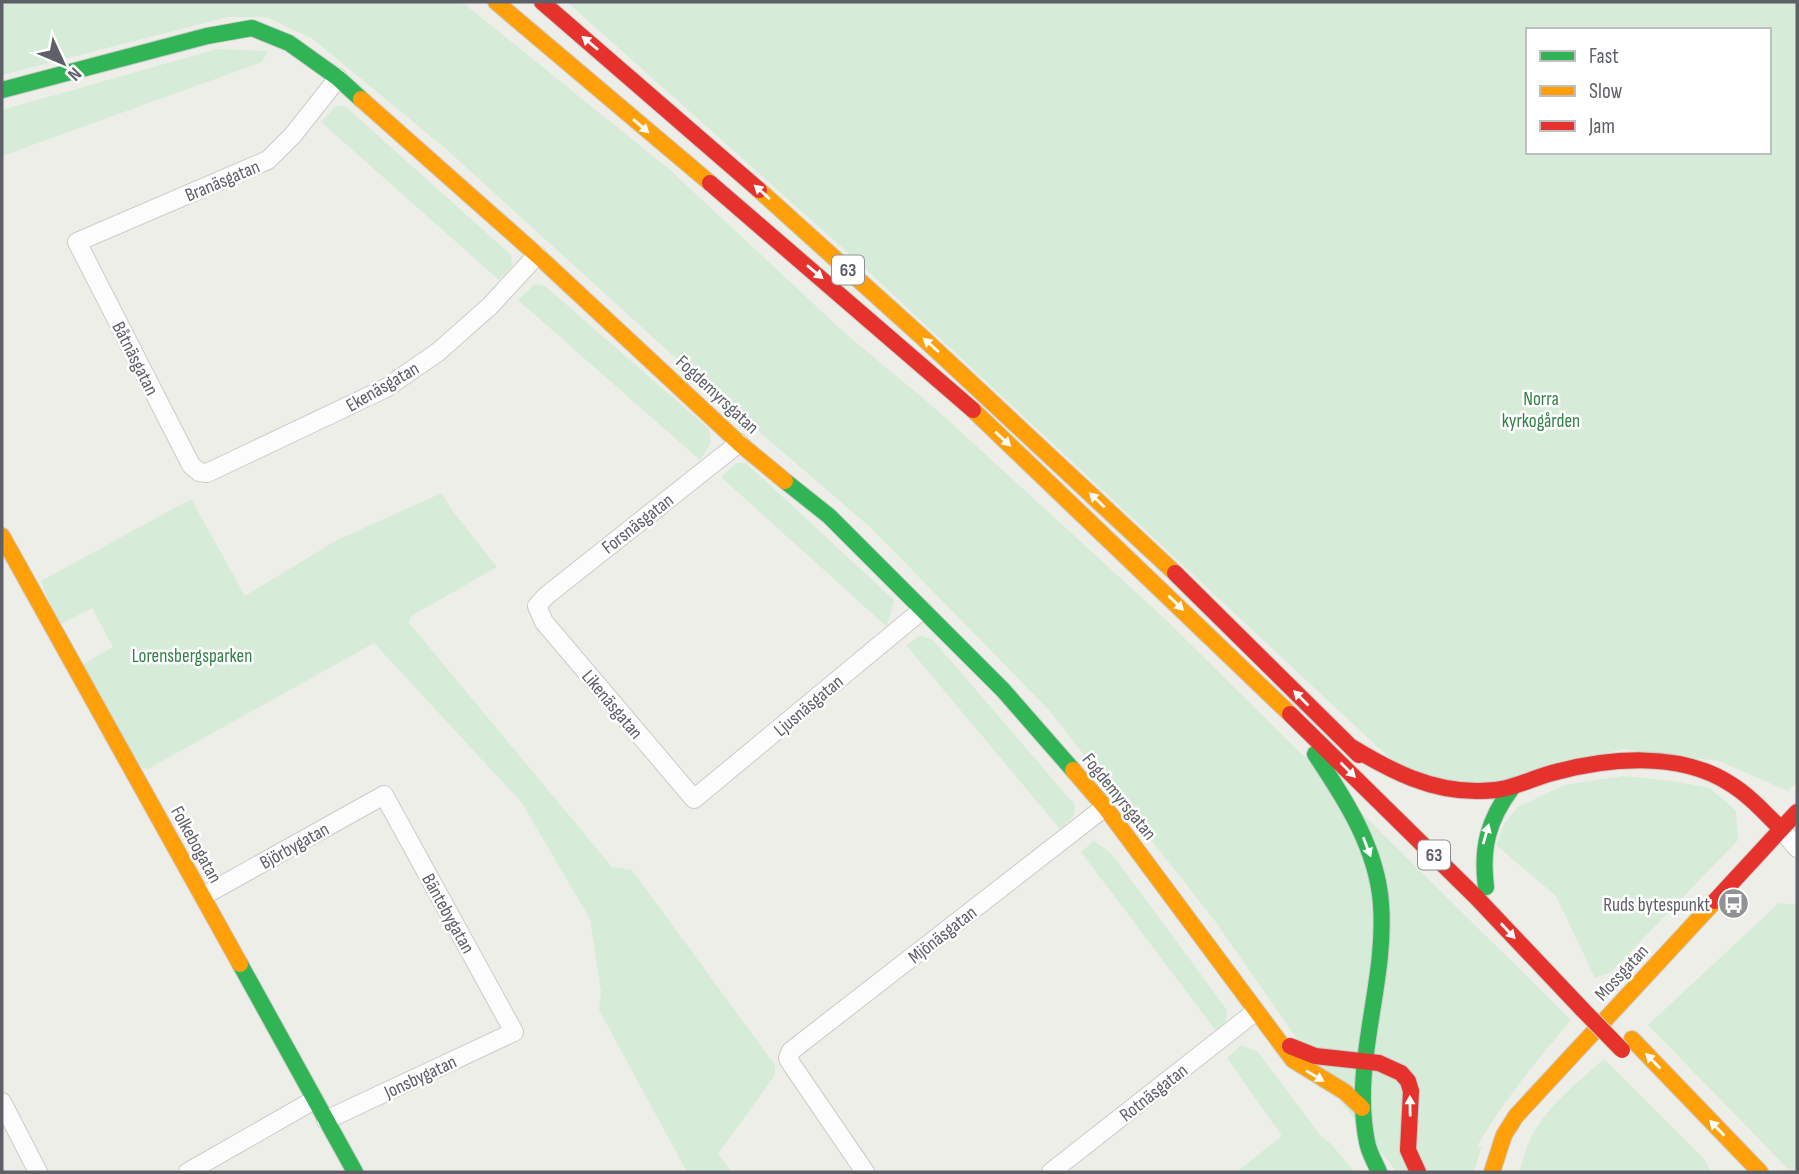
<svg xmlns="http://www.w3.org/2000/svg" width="1799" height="1174" font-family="'Sofia Sans Condensed',sans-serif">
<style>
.green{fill:#d6ebd8;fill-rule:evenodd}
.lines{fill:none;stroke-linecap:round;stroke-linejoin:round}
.street-casing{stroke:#cbccca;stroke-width:20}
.fast-casing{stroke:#cbcbca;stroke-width:18}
.slow-casing{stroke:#cbcbca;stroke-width:18}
.jam-casing{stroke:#cbcbca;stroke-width:18}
.street{stroke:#fcfcfc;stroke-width:18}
.fast{stroke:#30b455;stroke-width:16}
.slow{stroke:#ff9f0a;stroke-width:16}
.jam{stroke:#e5322d;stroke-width:16}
.jam-bridge-casing{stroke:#d6d4b6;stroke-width:18;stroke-linecap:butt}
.jam-bridge{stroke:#e5322d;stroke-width:16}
.oneway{fill:#fff}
.labels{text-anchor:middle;stroke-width:5;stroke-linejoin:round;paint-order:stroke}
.shield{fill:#fff;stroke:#8e9095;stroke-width:2}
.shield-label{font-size:18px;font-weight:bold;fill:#5e6067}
.street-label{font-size:19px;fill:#5e6067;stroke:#fff}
.park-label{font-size:19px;fill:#328148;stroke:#fff}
.poi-label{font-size:19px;fill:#5e6067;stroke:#fff;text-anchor:end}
</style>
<rect width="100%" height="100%" fill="#eeeee8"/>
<!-- green -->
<path class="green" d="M2 2H462L669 169 847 335 937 410 1164 618 1571 1020C1535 1063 1504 1100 1476 1148L1482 1146 1474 1172H1397L1343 1105 1215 921 1048 709 871 528 703 383 445 148 313 39 267 17H228L2 75Z
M567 2H1797V782L1788 791 1719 761 1623 749 1483 785 1428 794 856 260ZM1528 30H1769V152H1528Z
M217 49 268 51 262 62 2 156V110Z
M336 106H345L511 255 512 266 499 280 321 122Z
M535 284 545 286 709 429 711 443 700 460 518 300Z
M737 463H746L894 600 887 627 721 477Z
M442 493 452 510 497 567 415 614 410 618 409 623 612 867 632 870 775 1065V1075L718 1154 732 1172H687L599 1010 601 992 590 919 522 803 374 643 148 769 140 767 82 665 113 647 92 608 59 625 41 581 191 499 245 596 337 540Z
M920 636 932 639 1075 805 1074 816 1060 829 906 645Z
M1623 776 1673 781 1710 788 1736 811 1738 840 1611 972 1595 978 1556 896 1496 845 1504 824 1518 807 1564 785Z
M1094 841 1112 854 1227 1010 1226 1021 1216 1031 1081 852Z
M1779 903 1797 905V1172H1791L1648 1025Z
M1241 1045 1258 1052 1320 1135 1333 1146 1354 1172H1236L1282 1136 1227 1058Z
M1604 1059 1705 1160 1711 1172H1520C1529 1119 1566 1093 1604 1059Z"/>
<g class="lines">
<defs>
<path id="street" d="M338 78 293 135 268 160 77 242 191 465 199 472 207 473 386 388 438 352 490 306 537 255
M739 443 546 596 537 606 544 622 694 799 922 610
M1781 829 1797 848
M203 896 384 795 514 1032 326 1120
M2 1102 38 1172
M188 1172 314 1100
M865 1172 792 1065 788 1058 791 1051 1105 807
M1051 1172 1255 1012"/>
<path id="fast" d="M2 90 207 36 252 28 289 43 338 78 361 99
M785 481 829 516 1003 690 1073 770
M1315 754C1345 799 1377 848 1381 904 1387 984 1351 1062 1367 1142 1369 1153 1375 1162 1379 1172
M1486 887C1481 848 1488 820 1512 788
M240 964 355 1172"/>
<path id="slow" d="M496 2 710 183
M361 99 537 255 739 443 785 481
M759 190 922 337 1175 573
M973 410 1290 714
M2 536 240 964
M1073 770 1105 807 1293 1060 1345 1092 1362 1108
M1632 1039 1760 1172
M1492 1172 1504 1135 1516 1116 1715 901"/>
<path id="jam" d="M542 2 759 190
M710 183 973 410
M1175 573 1359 755
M1290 714 1476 897 1583 1010
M1350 746C1391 771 1431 792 1480 791 1510 791 1524 781 1552 773 1607 758 1678 751 1729 783 1749 795 1765 813 1781 829
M1715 901 1797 812
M1290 1046 1315 1056 1379 1063 1401 1073 1408 1081 1411 1091 1408 1150 1418 1172"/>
</defs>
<!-- street casing -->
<use href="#street" class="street-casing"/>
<!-- fast casing -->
<use href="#fast" class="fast-casing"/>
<!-- slow casing -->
<use href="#slow" class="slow-casing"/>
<!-- jam casing -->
<use href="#jam" class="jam-casing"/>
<!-- street -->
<use href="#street" class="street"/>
<!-- fast -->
<use href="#fast" class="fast"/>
<!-- slow -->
<use href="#slow" class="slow"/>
<!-- jam -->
<use href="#jam" class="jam"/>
<defs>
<path id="jam-bridge" d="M1583 1010 1622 1050"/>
</defs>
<!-- jam-bridge casing -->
<use href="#jam-bridge" class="jam-bridge-casing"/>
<!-- jam-bridge -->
<use href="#jam-bridge" class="jam-bridge"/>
</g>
<!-- one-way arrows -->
<defs><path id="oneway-solid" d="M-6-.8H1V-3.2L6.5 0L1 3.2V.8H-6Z" transform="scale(1.75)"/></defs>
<g class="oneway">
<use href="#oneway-solid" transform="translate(590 43) rotate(-140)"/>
<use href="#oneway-solid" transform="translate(641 126) rotate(41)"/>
<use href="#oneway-solid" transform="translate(762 192) rotate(-138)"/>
<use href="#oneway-solid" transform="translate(815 272) rotate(40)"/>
<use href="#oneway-solid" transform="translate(931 345) rotate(-138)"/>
<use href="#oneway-solid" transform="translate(1003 439) rotate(43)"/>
<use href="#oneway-solid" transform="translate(1097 500) rotate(-137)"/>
<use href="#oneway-solid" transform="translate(1176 603) rotate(44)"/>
<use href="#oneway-solid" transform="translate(1301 698) rotate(-135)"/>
<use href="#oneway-solid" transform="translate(1348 770) rotate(45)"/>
<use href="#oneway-solid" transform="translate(1486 834) rotate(-74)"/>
<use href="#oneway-solid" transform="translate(1367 847) rotate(69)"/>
<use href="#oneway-solid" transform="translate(1508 931) rotate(47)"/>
<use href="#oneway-solid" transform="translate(1653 1061) rotate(-134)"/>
<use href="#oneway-solid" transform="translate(1315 1076) rotate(31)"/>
<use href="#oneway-solid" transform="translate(1410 1106) rotate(-91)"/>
<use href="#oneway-solid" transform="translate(1717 1128) rotate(-134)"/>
</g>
<!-- icons -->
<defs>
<symbol id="bus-disc" viewBox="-11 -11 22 22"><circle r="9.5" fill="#909294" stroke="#fff"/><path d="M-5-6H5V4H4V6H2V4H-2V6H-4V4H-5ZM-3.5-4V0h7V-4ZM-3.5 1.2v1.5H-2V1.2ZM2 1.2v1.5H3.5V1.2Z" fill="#fff"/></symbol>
</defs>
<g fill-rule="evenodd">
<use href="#bus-disc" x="1716" y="886" width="35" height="35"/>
</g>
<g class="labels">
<!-- shield labels -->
<g class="shield">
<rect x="832" y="255.5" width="32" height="29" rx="5"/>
<rect x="1418" y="840.5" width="32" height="29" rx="5"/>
</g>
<g class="shield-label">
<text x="848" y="276">63</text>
<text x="1434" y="861">63</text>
</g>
<!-- street labels -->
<g class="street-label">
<text transform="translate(222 180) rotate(-23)" y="7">Branäsgatan</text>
<text transform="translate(136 358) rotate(63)" y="7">Båtnäsgatan</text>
<text transform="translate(382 386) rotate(-30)" y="7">Ekenäsgatan</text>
<text transform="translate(718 394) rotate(43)" y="7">Fogdemyrsgatan</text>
<text transform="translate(637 523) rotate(-38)" y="7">Forsnäsgatan</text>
<text transform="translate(613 704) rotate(50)" y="7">Likenäsgatan</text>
<text transform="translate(808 705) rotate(-40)" y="7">Ljusnäsgatan</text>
<text transform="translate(1120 796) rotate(51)" y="7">Fogdemyrsgatan</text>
<text transform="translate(197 844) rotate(61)" y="7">Folkebogatan</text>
<text transform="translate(294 845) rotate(-29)" y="7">Björbygatan</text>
<text transform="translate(449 913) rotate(61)" y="7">Bäntebygatan</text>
<text transform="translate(942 934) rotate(-38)" y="7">Mjönäsgatan</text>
<text transform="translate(1621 972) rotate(-47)" y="7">Mossgatan</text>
<text transform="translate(420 1076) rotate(-25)" y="7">Jonsbygatan</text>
<text transform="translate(1153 1092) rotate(-38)" y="7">Rotnäsgatan</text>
</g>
<!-- park labels -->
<g class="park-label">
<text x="1541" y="405">Norra<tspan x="1541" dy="22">kyrkogården</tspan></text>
<text x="192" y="662">Lorensbergsparken</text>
</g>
<!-- poi labels -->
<g class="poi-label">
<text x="1710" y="911">Ruds bytespunkt</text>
</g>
</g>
<!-- border -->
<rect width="1799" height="1174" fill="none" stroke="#5e6067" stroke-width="7"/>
<!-- legend -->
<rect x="1526" y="28" width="245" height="126" fill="#ffffff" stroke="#bfbfc2" stroke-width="2"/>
<rect x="1540" y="51" width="35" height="10" fill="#30b455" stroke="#bfbfc2" stroke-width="2"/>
<text x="1589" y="63" font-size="21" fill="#5e6067">Fast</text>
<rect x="1540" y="86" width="35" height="10" fill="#ff9f0a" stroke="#bfbfc2" stroke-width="2"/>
<text x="1589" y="98" font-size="21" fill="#5e6067">Slow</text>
<rect x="1540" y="121" width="35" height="10" fill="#e5322d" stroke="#bfbfc2" stroke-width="2"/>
<text x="1589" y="133" font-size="21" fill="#5e6067">Jam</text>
<!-- north arrow -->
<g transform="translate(63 63) rotate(134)" stroke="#ffffff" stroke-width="5" paint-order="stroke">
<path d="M0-5L12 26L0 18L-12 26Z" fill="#5e6067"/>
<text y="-10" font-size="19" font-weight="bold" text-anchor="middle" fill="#5e6067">N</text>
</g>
</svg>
